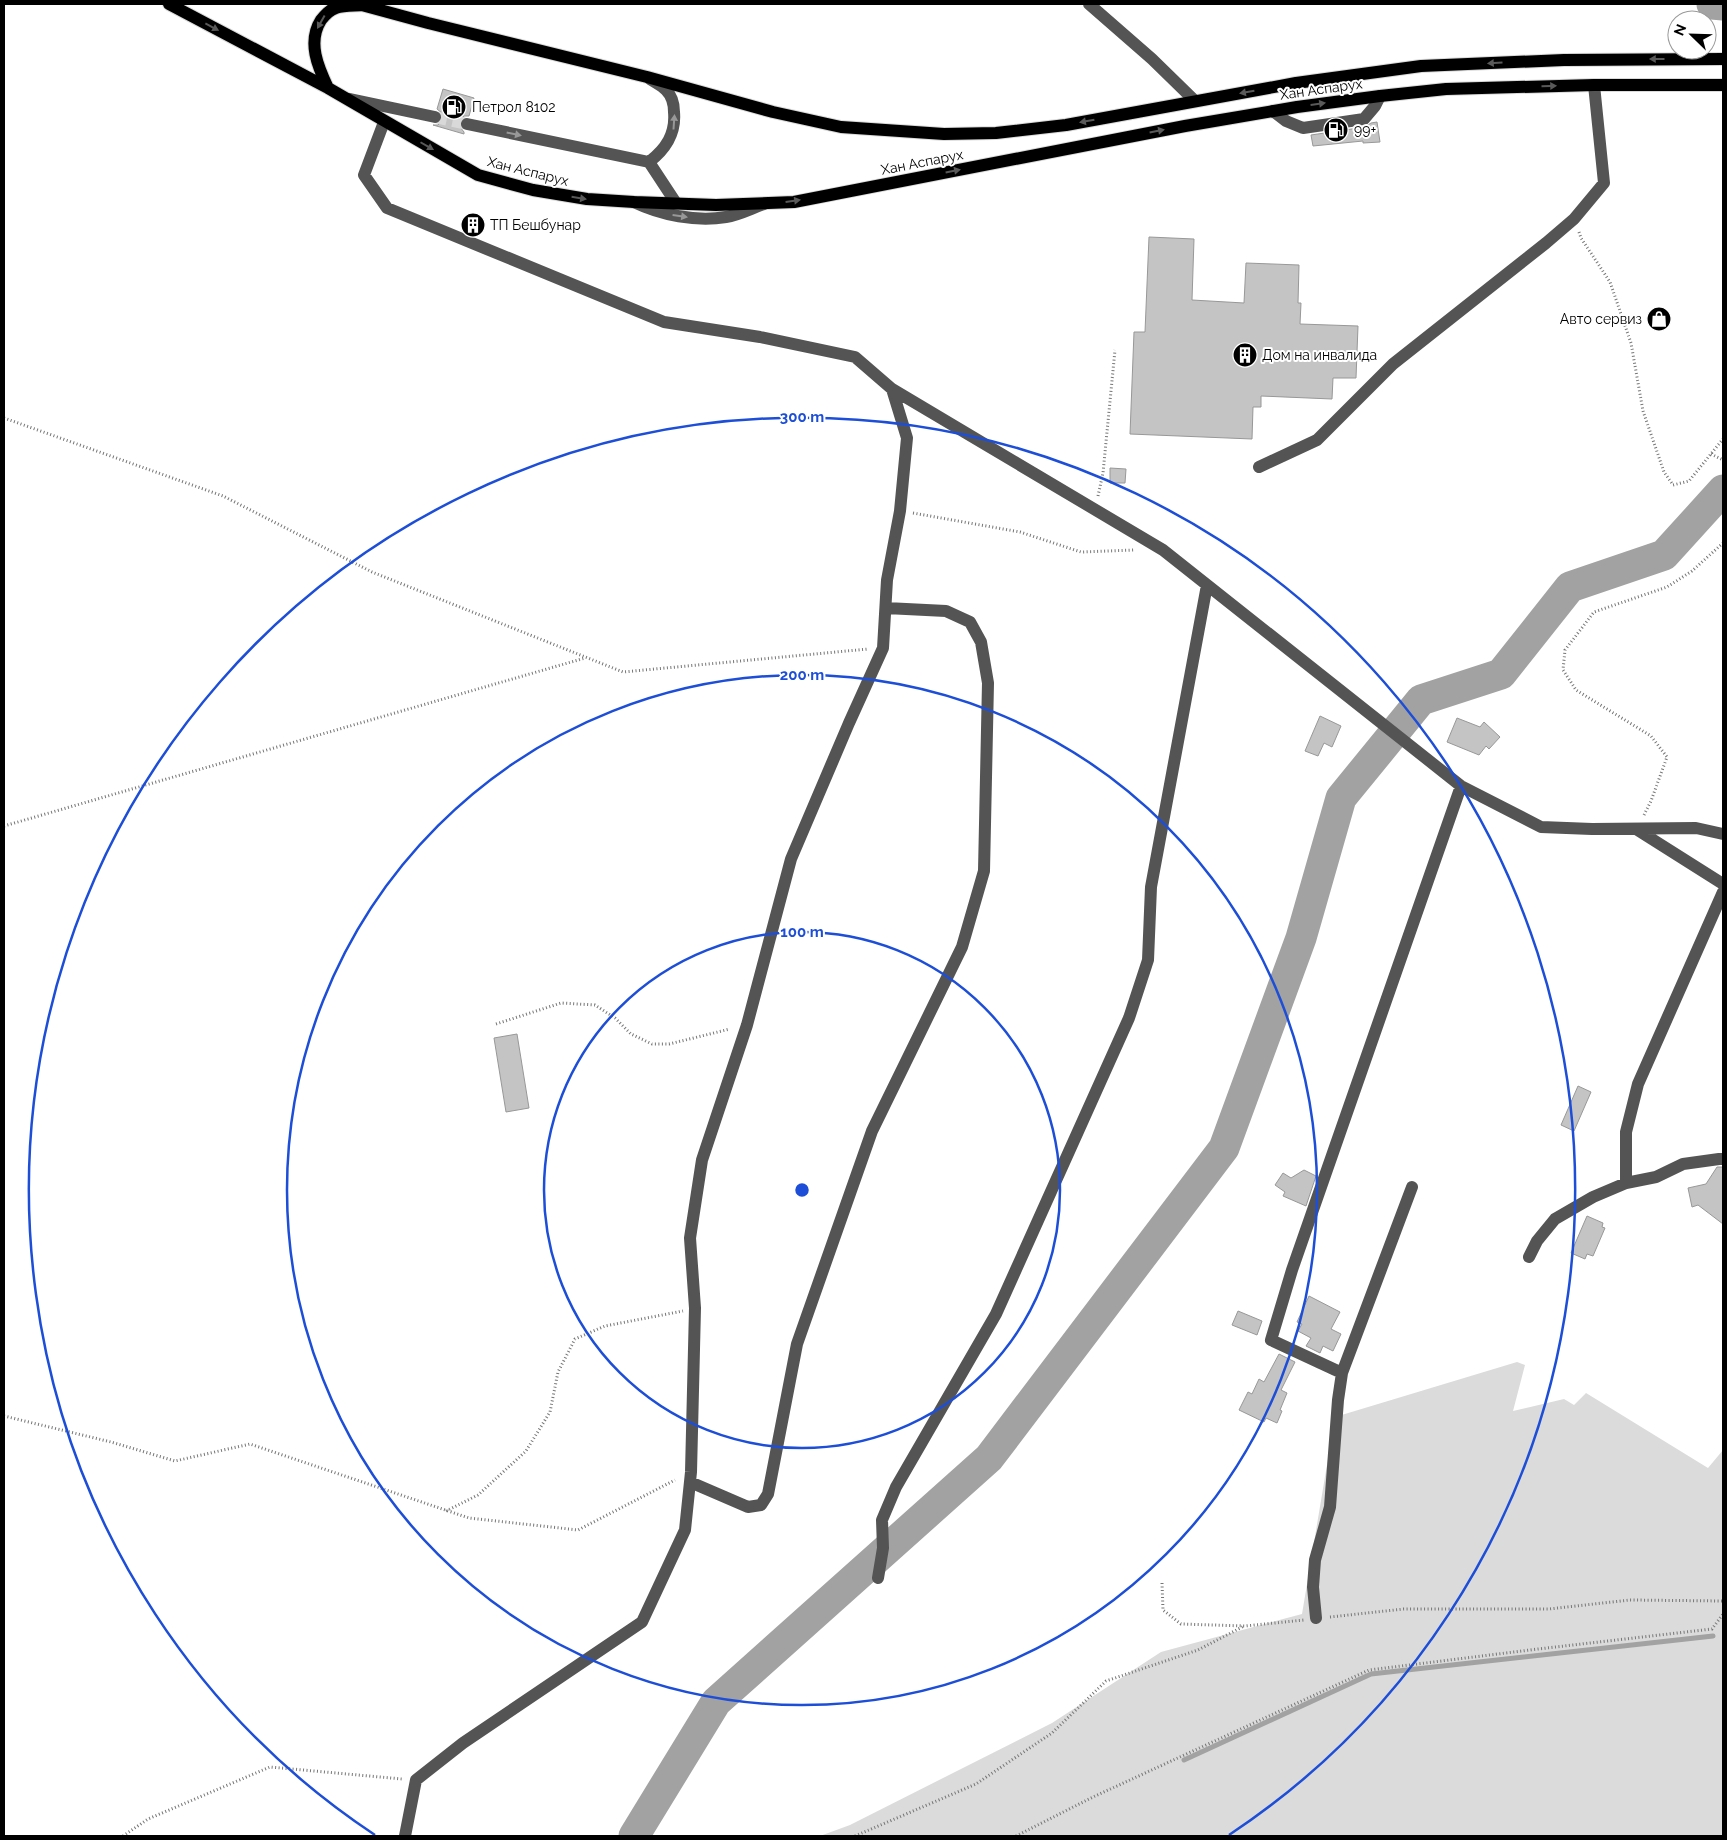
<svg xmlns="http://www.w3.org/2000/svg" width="1727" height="1840" font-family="Raleway,sans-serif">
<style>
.green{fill:#dbdbdb}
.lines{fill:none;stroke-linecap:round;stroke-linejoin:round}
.stream{stroke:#a2a2a2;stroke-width:5}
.river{stroke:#a2a2a2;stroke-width:31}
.building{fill:#c4c4c4;stroke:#989898}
.minor-tunnel{stroke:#d9d9d9;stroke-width:12;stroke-dasharray:12 6;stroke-linecap:butt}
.major-casing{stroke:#dbdbdb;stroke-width:14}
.path{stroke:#767676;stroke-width:3;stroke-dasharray:1 2.5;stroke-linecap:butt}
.minor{stroke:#545454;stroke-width:12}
.major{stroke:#000;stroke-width:12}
.oneway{fill:#595959}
.oneway2{fill:#989898}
.ring{fill:none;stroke:#1d4ed8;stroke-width:2.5}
.labels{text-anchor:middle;stroke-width:4;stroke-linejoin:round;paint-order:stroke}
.street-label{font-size:14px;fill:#000;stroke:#fff}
.poi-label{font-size:14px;fill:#000;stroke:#fff;text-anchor:start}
.centre{fill:#1d4ed8;stroke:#fff;stroke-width:2.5}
.ring-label{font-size:15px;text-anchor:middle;font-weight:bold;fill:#1d4ed8;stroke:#fff;stroke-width:4;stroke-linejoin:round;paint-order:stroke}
</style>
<rect width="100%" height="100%" fill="#fff"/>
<!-- green -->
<path class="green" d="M1517 1362 1525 1365 1513 1411 1564 1399 1574 1405 1586 1393 1708 1468 1723 1450V1836H820L850 1825 1052 1723 1161 1652 1302 1614 1335 1417Z"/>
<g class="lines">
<!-- stream -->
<path class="stream" d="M1184 1760 1371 1674 1713 1636"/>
<!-- river -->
<path class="river" d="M1712 4 1723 5
M634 1836 716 1702 989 1458 1224 1148 1301 938 1341 798 1421 700 1501 674 1570 587 1664 555 1723 490"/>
</g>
<!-- building -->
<path class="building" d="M443 89 474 98 469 116H464L459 122 460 127 464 132V134L433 125H438L443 119V114L437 109Z
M1377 122 1380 142 1363 143V141L1313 146 1311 135 1365 127 1371 123Z
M1149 237 1194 239 1192 300 1244 303 1246 263 1299 265 1298 303H1301L1300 324 1358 326 1356 378H1333L1332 399 1261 396V407H1253L1252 439 1130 434 1134 332H1145Z
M1110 468 1126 469 1125 483H1110Z
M1320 716 1341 726 1332 747 1324 743 1318 756 1305 751Z
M1457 718 1480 727 1484 722 1500 737 1489 749 1486 746 1479 755 1447 742Z
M517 1034 529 1108 506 1112 494 1038Z
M1578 1086 1591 1092 1574 1131 1561 1125Z
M1717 1167H1723V1224L1698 1205 1692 1207 1688 1188 1706 1184Z
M1304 1170 1316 1176 1306 1206 1283 1196 1285 1192 1275 1185 1283 1173 1291 1178Z
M1587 1216 1603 1223 1602 1227 1605 1228 1593 1256 1587 1254 1585 1259 1571 1253Z
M1309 1296 1340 1312 1331 1329 1341 1334 1333 1351 1323 1346 1320 1353 1306 1346 1311 1338 1298 1331 1302 1324 1297 1322Z
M1238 1311 1262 1321 1257 1335 1232 1325Z
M1279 1354 1295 1362 1281 1390 1287 1393 1280 1410 1282 1411 1277 1423 1266 1418 1264 1422 1239 1410 1248 1392 1252 1394 1259 1379 1264 1382Z"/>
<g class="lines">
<!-- minor-tunnel -->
<path class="minor-tunnel" d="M435 117 467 124"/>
<defs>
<path id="major" d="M169 4 328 88 478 175 533 190 587 199 634 202 716 205 794 202 1185 126 1297 107 1380 96 1446 89 1594 85H1723
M358 4 428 23 647 77 773 112 841 127 944 134 996 133 1066 125 1296 83 1421 66 1564 60 1723 59
M328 88C318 67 307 42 321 20 325 15 329 10 336 8 344 5 355 6 364 5"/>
</defs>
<!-- major casing -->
<use href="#major" class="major-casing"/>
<!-- path -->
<path class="path" d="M1579 232 1581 238 1610 282 1631 343 1643 411 1664 472 1673 485 1689 481 1723 439
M4 418 223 496 372 572 623 672 868 649
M1711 454 1723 460
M1098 496 1103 473 1115 350
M913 513 1020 532 1081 552 1135 550
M1644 815 1651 801 1667 757 1651 736 1576 690 1563 670 1565 650 1594 612 1667 587 1692 571 1723 543
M4 826 585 658
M496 1024 561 1003 595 1005 615 1018 631 1034 652 1044H669L730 1029
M4 1416 111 1442 175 1461 250 1444 469 1518 578 1530 675 1480
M446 1511 478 1495 526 1451 550 1412 558 1372 575 1339 605 1326 683 1311
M1162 1583 1163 1610 1181 1624 1245 1626 1304 1620
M1330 1617 1404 1609H1549L1630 1600 1723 1601
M123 1836 148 1819 270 1767 402 1779
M855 1836 976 1784 1052 1733 1106 1681 1198 1650 1244 1626
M1016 1836 1093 1797 1369 1670 1538 1649 1712 1629 1723 1614"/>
<!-- minor -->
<path class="minor" d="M1089 4 1152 59 1195 101
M350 99 435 117
M1273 111 1286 121 1303 128 1364 119 1375 106 1380 96
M384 122 364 175 387 208 664 322 760 337 855 357 892 389 907 438 900 511 887 580 883 648 849 723 791 859 747 1025 702 1160 690 1238 695 1308 691 1472 685 1530 642 1622 463 1743 416 1780 405 1836
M467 124 649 162 676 203
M649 162C666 149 676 134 674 112 674 104 672 96 666 90 662 86 656 83 650 79
M634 202C661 215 696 222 726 217 739 215 752 208 764 204
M892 389 1163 550 1461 786 1541 827 1592 829 1696 828 1723 834
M1259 467 1317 440 1393 364 1546 243 1574 219 1604 183 1594 85
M1636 829 1723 884
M1626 1183V1132L1638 1084 1723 892
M1529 1257 1537 1241 1555 1219 1593 1197 1626 1183 1656 1177 1683 1164 1719 1159H1723
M1342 1373 1412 1187
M690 1482 748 1507 761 1505 768 1494 797 1344 872 1131 962 947 984 871 988 683 981 642 970 622 946 611 886 608
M878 1578 883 1548 882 1520 896 1487 996 1314 1129 1018 1148 960 1151 887 1207 585
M1316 1618 1313 1587 1315 1560 1330 1507 1338 1400 1342 1373 1271 1340 1292 1270 1461 786"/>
<!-- major -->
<use href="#major" class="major"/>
</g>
<!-- one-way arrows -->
<defs><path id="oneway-solid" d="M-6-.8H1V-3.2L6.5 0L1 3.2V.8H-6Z" transform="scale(1.25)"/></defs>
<g class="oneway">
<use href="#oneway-solid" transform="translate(321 22) rotate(119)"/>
<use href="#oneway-solid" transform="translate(212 27) rotate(28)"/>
<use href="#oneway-solid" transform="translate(1657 59) rotate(180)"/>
<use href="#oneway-solid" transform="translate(1495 63) rotate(177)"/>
<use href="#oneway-solid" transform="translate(1549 86) rotate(-2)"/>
<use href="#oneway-solid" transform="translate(1247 92) rotate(170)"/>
<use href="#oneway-solid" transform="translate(1318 104) rotate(-8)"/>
<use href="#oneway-solid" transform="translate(1087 121) rotate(170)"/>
<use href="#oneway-solid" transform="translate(1157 131) rotate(-11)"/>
<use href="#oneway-solid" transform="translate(427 146) rotate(30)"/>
<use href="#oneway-solid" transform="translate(953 171) rotate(-11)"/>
<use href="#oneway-solid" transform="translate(579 198) rotate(9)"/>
<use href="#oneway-solid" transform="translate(793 201) rotate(-8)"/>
</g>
<g class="oneway2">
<use href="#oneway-solid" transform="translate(674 122) rotate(-86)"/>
<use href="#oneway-solid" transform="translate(514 134) rotate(12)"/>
<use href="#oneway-solid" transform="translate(680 216) rotate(8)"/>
</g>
<!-- distance rings -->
<g class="ring">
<circle cx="802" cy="1190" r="258"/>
<circle cx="802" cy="1190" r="515"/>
<path d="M375 1835A773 773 0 1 1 1229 1835"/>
</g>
<!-- icons -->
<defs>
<symbol id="fuel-disc" viewBox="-11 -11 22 22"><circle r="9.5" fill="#000" stroke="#fff"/><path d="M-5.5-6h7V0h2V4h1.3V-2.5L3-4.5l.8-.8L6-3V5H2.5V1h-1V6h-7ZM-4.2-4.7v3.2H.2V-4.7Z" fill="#fff"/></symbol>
<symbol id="building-disc" viewBox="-11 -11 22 22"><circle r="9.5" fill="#000" stroke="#fff"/><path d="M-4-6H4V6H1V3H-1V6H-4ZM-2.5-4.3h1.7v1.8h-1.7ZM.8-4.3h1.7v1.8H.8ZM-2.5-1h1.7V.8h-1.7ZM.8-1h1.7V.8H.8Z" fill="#fff"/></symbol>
<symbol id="shop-disc" viewBox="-11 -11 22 22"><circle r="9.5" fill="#000" stroke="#fff"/><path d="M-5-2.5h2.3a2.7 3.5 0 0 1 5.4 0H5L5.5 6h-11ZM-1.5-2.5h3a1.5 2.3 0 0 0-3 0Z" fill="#fff"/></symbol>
</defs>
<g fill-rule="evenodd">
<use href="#fuel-disc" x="440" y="93" width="28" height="28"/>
<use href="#fuel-disc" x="1322" y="116" width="28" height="28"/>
<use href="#building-disc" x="459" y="211" width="28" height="28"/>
<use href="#shop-disc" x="1645" y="305" width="28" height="28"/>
<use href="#building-disc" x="1231" y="341" width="28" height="28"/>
</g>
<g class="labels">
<!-- street labels -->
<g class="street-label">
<text transform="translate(1321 89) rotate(-8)" y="5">Хан Аспарух</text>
<text transform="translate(922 162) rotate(-11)" y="5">Хан Аспарух</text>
<text transform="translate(528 171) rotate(14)" y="5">Хан Аспарух</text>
</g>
<!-- poi labels -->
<g class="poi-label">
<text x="472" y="112">Петрол 8102</text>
<text x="1354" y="135">99+</text>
<text x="490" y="230">ТП Бешбунар</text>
<text x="1642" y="324" text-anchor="end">Авто сервиз</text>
<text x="1262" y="360">Дом на инвалида</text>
</g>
</g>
<circle cx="802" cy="1190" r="8" class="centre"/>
<g class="ring-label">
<text x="802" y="422">300 m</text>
<text x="802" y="680">200 m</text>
<text x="802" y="937">100 m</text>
</g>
<!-- border -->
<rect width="1727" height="1840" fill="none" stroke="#000000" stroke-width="10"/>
<!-- north arrow -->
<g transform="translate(1692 35) rotate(293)"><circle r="24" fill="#ffffff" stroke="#999999"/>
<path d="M0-4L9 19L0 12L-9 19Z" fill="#000000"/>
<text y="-8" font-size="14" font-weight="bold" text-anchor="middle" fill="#000000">N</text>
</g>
</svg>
